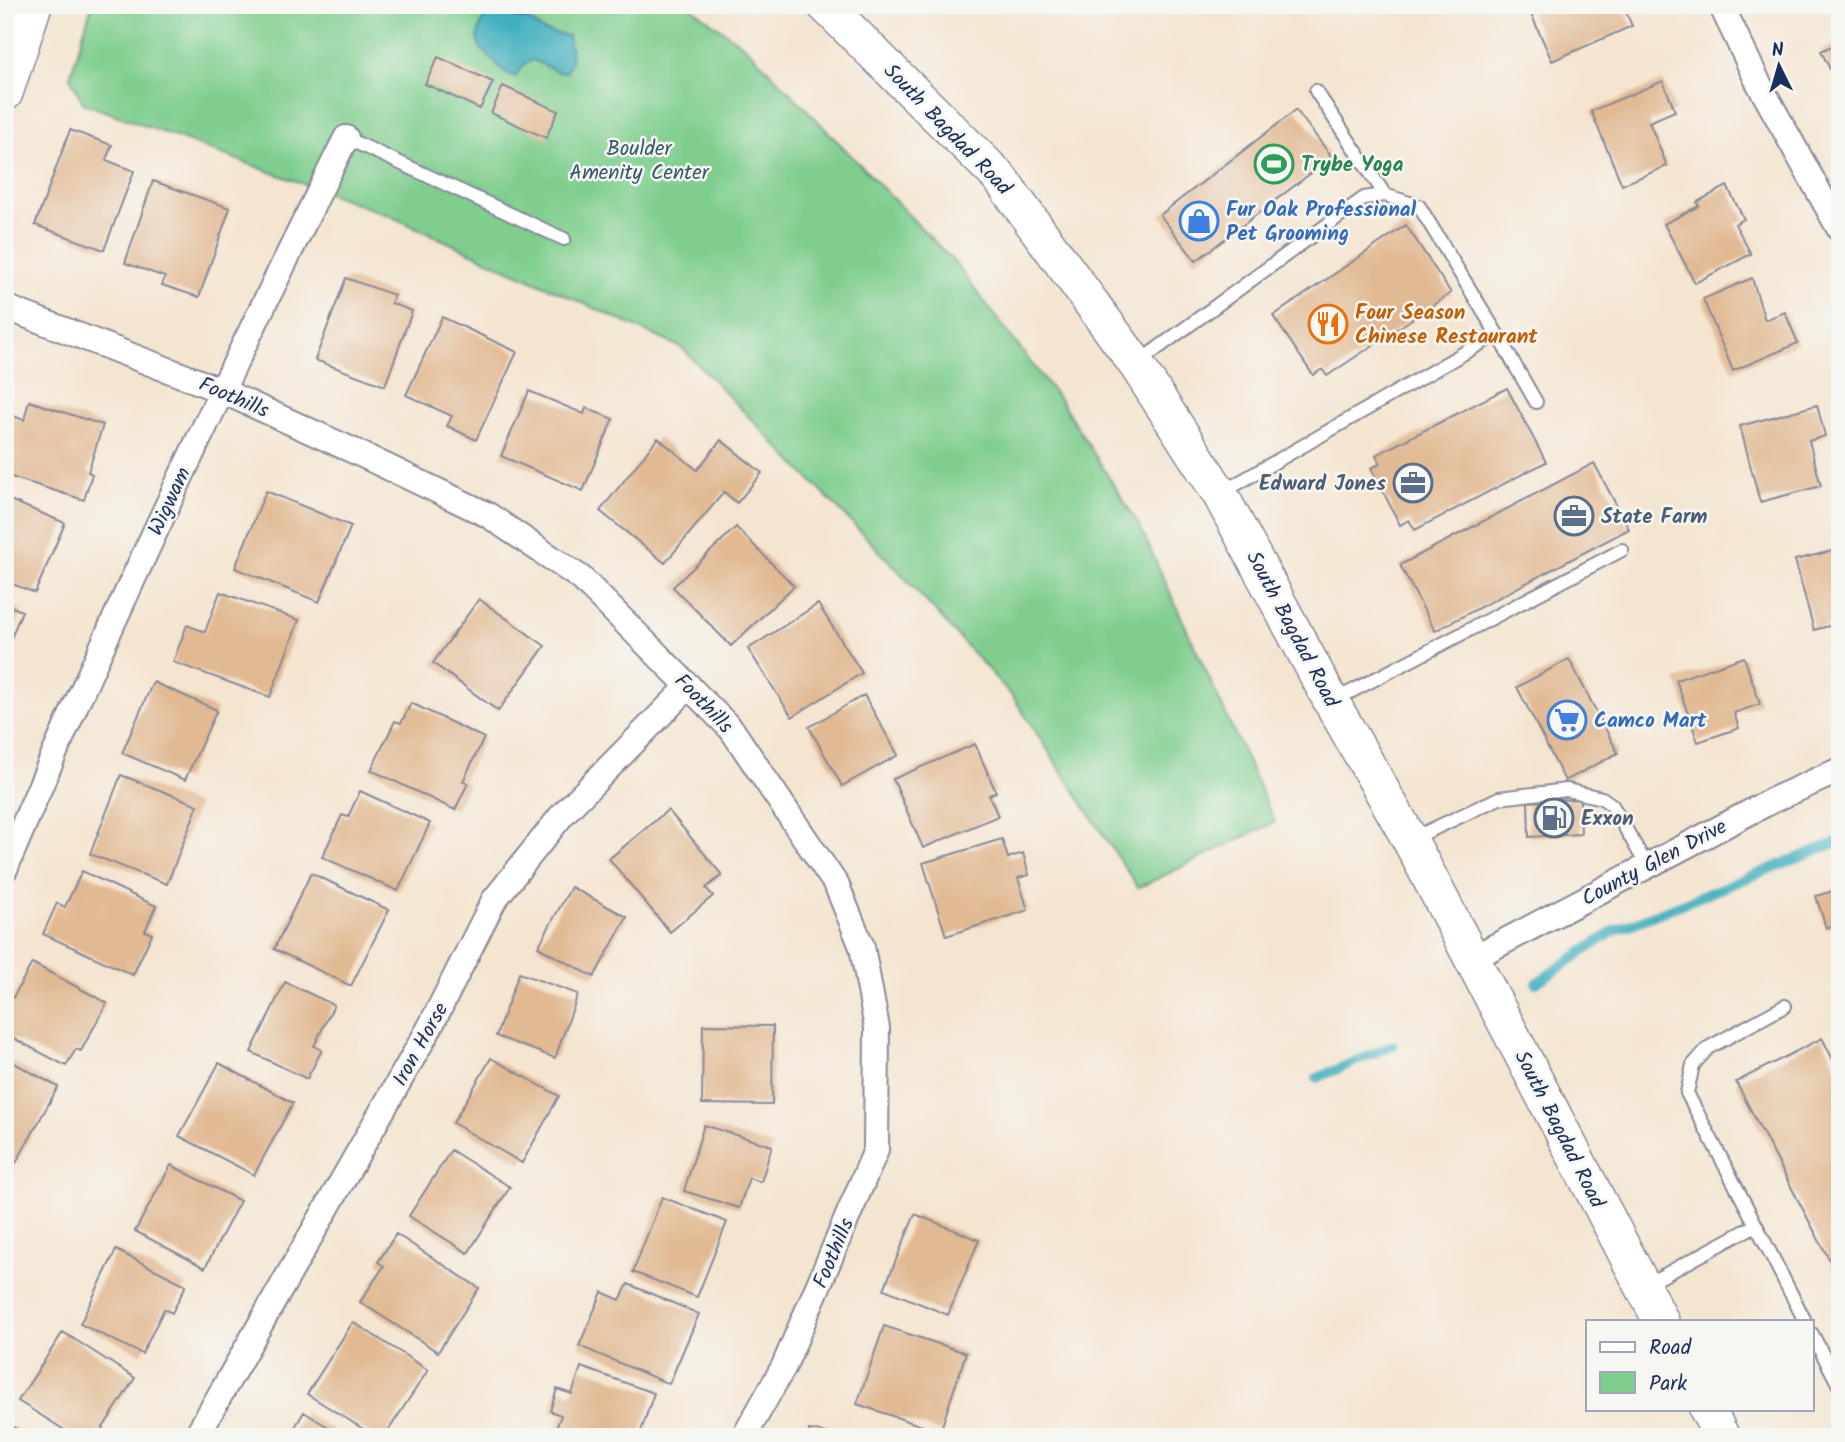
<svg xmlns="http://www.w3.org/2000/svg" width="1845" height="1442" font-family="Kalam,sans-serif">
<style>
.green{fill:#7fce8e;stroke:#4d7e76;stroke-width:2}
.water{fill:#41afbe;stroke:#2e6f8e;stroke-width:2}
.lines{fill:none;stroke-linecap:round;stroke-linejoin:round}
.stream{stroke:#41afbe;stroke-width:10}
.building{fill:#e1b993}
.lane-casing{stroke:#888a97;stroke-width:16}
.street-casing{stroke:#888a97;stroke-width:28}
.secondary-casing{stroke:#888a97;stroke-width:38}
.lane{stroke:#fff;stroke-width:12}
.street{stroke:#fff;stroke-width:24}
.secondary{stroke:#fff;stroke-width:35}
.labels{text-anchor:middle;stroke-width:5;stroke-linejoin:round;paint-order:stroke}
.street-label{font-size:21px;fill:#1b2f5e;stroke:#f6f6f2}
.park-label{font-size:21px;fill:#34576a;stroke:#f6f6f2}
.leisure-label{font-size:21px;font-weight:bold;fill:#27864d;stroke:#f6f6f2;text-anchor:start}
.shop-label{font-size:21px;font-weight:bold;fill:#366cbe;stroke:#f6f6f2;text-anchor:start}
.food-label{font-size:21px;font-weight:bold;fill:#c56008;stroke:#f6f6f2;text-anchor:start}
.service-label{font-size:21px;font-weight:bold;fill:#4e5e75;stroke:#f6f6f2;text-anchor:start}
</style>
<rect width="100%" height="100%" fill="#f6f6f2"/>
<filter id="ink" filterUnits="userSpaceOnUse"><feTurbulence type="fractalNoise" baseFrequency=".0143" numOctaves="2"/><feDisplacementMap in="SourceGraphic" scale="14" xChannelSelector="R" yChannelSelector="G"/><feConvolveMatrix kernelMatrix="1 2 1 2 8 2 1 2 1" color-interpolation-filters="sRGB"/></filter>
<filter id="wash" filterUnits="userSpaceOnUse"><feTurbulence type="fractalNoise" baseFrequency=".00686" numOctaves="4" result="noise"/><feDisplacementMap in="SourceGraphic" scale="28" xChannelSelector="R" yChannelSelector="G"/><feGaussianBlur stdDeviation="1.57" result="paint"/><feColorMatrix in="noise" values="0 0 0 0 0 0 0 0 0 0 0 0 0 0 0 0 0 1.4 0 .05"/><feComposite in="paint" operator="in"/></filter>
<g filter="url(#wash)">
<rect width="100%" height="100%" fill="#f4e5d0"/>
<!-- green -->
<path class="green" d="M92 5H688L748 49 954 262 1062 403 1139 525 1275 822 1138 888 1013 697 894 566 682 348 388 215 83 103 70 77Z"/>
<!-- water -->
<path class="water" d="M494 6 505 8 514 17 529 20 544 31 568 36 572 58 567 72H558L533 60 524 64 515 77C500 72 492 57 480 48 474 34 483 15 494 6Z"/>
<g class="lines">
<!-- stream -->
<path class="stream" d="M1536 983 1614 931 1840 841
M1317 1078 1393 1045"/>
</g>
<g id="blocks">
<!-- building -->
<path class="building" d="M1527 5H1596L1599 12 1613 5H1623L1632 26 1552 61Z
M1835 5H1840V22L1832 7Z
M1840 42V82L1837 83 1821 51Z
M438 57 493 82 480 109 425 84Z
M1663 81 1675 111 1649 122 1667 166 1622 185 1591 111Z
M503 86 558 111 546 138 491 113Z
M1296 110 1332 157 1196 261 1160 215Z
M70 130 112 145 106 160 134 171 104 250 35 225Z
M153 181 230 208 199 297 162 285 165 277 125 263Z
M1727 186 1744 219 1735 224 1751 254 1695 283 1664 224 1699 206 1697 202Z
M1406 225 1451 293 1327 376 1322 369 1313 375 1273 316Z
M346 278 394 295 391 303 412 311 385 386 315 360Z
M1752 278 1765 320 1785 312 1798 343 1733 371 1703 299Z
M442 317 517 352 476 440 447 426 452 416 406 395Z
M1507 388 1546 462 1415 530 1409 520 1400 525 1371 468 1380 464 1376 455Z
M529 391 584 414 586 408 613 419 583 491 501 456Z
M29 401 103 425 88 472 92 474 84 500 5 475V434L11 415 24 420Z
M1817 405 1825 436 1809 441 1821 486 1760 502 1740 426Z
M658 438 697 470 721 440 762 473 737 503 724 492 665 563 600 511Z
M1594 463 1629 529 1435 631 1400 565Z
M266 491 351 526 319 602 235 568Z
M5 498 65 523 35 593 5 581Z
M736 527 794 586 731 646 673 587Z
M1840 549V623L1814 630 1795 560Z
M220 592 299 620 270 697 173 662 187 625 205 632Z
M479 599 545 646 498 711 433 663Z
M5 604 22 611 5 653Z
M818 604 862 673 792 717 748 649Z
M1744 657 1760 704 1734 713 1739 728 1698 742 1676 680Z
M1569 659 1618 753 1565 781 1517 687Z
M153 682 217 710 185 780 122 753Z
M864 695 898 755 842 786 809 727Z
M411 703 484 738 463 781 468 783 455 810 371 770 395 721 401 723Z
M975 744 996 792 989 795 998 816 923 848 893 779Z
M121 775 198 805 167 884 90 854Z
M360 791 430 823 398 891 322 857 342 815 348 817Z
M1580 799 1581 834 1529 837 1528 802Z
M668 810 722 875 706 888 713 896 670 932 609 859Z
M1002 839 1008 858 1023 853 1029 875 1018 878 1028 910 946 936 923 863Z
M82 871 156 906 145 931 152 934 133 975 43 934 57 903 65 907Z
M311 873 389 910 351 986 274 949Z
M571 887 627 917 594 977 538 947Z
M1840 889V923L1826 928 1816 896Z
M32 963 107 1003 81 1051 76 1049 66 1066 5 1034V1012Z
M519 973 578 994 555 1058 496 1036Z
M285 982 334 1005 314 1046 322 1050 307 1079 251 1052Z
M703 1025 773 1026 772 1105 702 1104Z
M1822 1038 1840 1073V1280L1736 1082Z
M5 1058 58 1087 16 1163 5 1157Z
M491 1058 559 1096 522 1163 453 1123Z
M219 1063 293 1103 254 1175 179 1136Z
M704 1125 772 1146 761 1182 749 1178 739 1208 684 1191Z
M451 1150 510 1187 468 1253 409 1216Z
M171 1165 240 1201 205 1268 135 1231Z
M662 1197 727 1222 697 1297 633 1272Z
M915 1214 979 1240 948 1315 884 1289Z
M396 1234 479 1288 438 1352 360 1302 384 1266 378 1262Z
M116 1250 186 1285 172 1313 164 1309 142 1354 80 1324Z
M628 1284 699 1314 669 1384 579 1346 602 1292 620 1300Z
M353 1322 428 1370 384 1437H376L307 1394Z
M884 1326 966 1353 940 1432 857 1404Z
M63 1332 135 1378 97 1437H76L18 1401Z
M581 1367 654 1393 639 1437H553L561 1415 550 1411 557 1389 572 1394Z
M304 1412 344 1437H289Z
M13 1427 33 1437H8Z
M809 1430 839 1435V1437H808Z"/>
</g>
</g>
<g filter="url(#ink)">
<use href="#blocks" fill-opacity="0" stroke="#888a97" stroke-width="2"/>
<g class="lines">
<defs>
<path id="lane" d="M1316 91 1385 195
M346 138 564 239
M1497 334 1536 402
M1136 364 1364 198 1385 195 1419 206 1497 334 1221 493
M1335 700 1622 550
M1412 839 1499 798 1567 790 1602 798 1612 805 1647 866
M1756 1225 1687 1093 1693 1065 1708 1048 1785 1006
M1646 1285 1756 1225 1805 1321
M1812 1334 1840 1387"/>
<path id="street" d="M1721 5 1758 82 1840 230
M5 307 220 390 356 452 488 515 581 578 732 730 837 886 862 947 877 1028 876 1150 784 1366 744 1437
M5 869C109 621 226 379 346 138
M1471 959 1773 800 1840 770
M196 1437 430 1027 494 900 562 815 689 686"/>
<path id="secondary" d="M825 5 999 177 1136 364 1220 494 1331 701 1410 840 1661 1321
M5 93 34 5
M1707 1409 1722 1437"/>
</defs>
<!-- lane casing -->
<use href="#lane" class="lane-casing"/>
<!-- street casing -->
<use href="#street" class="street-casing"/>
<!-- secondary casing -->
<use href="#secondary" class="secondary-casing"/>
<!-- lane -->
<use href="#lane" class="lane"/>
<!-- street -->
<use href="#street" class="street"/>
<!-- secondary -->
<use href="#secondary" class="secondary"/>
</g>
</g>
<!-- icons -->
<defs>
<symbol id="stadium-ring" viewBox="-11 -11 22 22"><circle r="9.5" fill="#f6f6f2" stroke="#2e9e5b" stroke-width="1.5"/><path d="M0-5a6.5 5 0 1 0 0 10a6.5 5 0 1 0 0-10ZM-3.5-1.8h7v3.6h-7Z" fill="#2e9e5b"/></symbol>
<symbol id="shop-ring" viewBox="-11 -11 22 22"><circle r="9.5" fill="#f6f6f2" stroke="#3f7fe0" stroke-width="1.5"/><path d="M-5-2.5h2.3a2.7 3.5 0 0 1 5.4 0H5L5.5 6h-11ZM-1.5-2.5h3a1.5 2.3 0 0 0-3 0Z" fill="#3f7fe0"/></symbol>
<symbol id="restaurant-ring" viewBox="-11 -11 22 22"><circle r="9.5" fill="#f6f6f2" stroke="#e8710a" stroke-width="1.5"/><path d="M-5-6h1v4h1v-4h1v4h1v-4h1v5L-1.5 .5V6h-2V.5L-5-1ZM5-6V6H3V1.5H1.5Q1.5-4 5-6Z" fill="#e8710a"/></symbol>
<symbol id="office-ring" viewBox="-11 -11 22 22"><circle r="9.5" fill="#f6f6f2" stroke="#5c6f8a" stroke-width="1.5"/><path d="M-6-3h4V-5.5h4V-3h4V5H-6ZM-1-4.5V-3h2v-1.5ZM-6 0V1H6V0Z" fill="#5c6f8a"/></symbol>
<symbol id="supermarket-ring" viewBox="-11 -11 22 22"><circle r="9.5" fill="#f6f6f2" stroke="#3f7fe0" stroke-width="1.5"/><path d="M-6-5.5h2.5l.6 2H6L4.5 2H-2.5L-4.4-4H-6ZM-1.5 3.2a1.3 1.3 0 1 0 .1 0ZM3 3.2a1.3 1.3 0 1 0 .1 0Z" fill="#3f7fe0"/></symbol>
<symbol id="fuel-ring" viewBox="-11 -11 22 22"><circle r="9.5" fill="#f6f6f2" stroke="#5c6f8a" stroke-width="1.5"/><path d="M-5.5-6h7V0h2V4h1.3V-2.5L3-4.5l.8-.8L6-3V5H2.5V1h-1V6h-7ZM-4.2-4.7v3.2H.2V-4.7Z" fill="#5c6f8a"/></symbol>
</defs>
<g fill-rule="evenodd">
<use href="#stadium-ring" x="1252" y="142" width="44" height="44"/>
<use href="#shop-ring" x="1177" y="199" width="44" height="44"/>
<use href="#restaurant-ring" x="1306" y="302" width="44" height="44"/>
<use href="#office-ring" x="1391" y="461" width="44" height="44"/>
<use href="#office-ring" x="1552" y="494" width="44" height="44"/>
<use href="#supermarket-ring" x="1545" y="698" width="44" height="44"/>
<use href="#fuel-ring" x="1532" y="796" width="44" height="44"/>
</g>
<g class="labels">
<!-- street labels -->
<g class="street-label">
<text transform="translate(948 129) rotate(46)" y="7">South Bagdad Road</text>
<text transform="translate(234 397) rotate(23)" y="7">Foothills</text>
<text transform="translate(169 501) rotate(-65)" y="7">Wigwam</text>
<text transform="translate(1293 629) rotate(62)" y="7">South Bagdad Road</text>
<text transform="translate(704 703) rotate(46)" y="7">Foothills</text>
<text transform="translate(1654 862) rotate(-28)" y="7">County Glen Drive</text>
<text transform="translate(420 1044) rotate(-61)" y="7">Iron Horse</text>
<text transform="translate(1560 1129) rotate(63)" y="7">South Bagdad Road</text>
<text transform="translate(833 1253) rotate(-67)" y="7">Foothills</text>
</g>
<!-- park labels -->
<g class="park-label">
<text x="639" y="155">Boulder<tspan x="639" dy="24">Amenity Center</tspan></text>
</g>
<!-- leisure labels -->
<g class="leisure-label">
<text x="1301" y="171">Trybe Yoga</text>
</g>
<!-- shop labels -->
<g class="shop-label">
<text x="1226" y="216">Fur Oak Professional<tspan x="1226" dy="24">Pet Grooming</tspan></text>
<text x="1594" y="727">Camco Mart</text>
</g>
<!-- food labels -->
<g class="food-label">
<text x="1355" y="319">Four Season<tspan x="1355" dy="24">Chinese Restaurant</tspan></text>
</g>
<!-- service labels -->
<g class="service-label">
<text x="1386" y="490" text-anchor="end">Edward Jones</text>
<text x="1601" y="523">State Farm</text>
<text x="1581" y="825">Exxon</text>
</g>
</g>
<!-- margin -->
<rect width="1845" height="1442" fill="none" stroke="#f6f6f2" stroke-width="28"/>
<!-- legend -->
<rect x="1586" y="1320" width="228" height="91" fill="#f6f6f2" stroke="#9ea6b7" stroke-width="2"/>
<rect x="1600" y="1342" width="35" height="10" fill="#ffffff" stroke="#9ea6b7" stroke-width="2"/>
<text x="1649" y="1354" font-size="21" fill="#1b2f5e">Road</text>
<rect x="1600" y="1372" width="35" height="21" fill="#7fce8e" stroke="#9ea6b7" stroke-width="2"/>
<text x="1649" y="1390" font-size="21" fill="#1b2f5e">Park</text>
<!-- north arrow -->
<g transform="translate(1779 66) rotate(355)" stroke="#f6f6f2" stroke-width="5" paint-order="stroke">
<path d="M0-5L12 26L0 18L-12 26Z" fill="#1b2f5e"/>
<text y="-10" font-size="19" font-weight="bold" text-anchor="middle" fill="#1b2f5e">N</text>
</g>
</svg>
